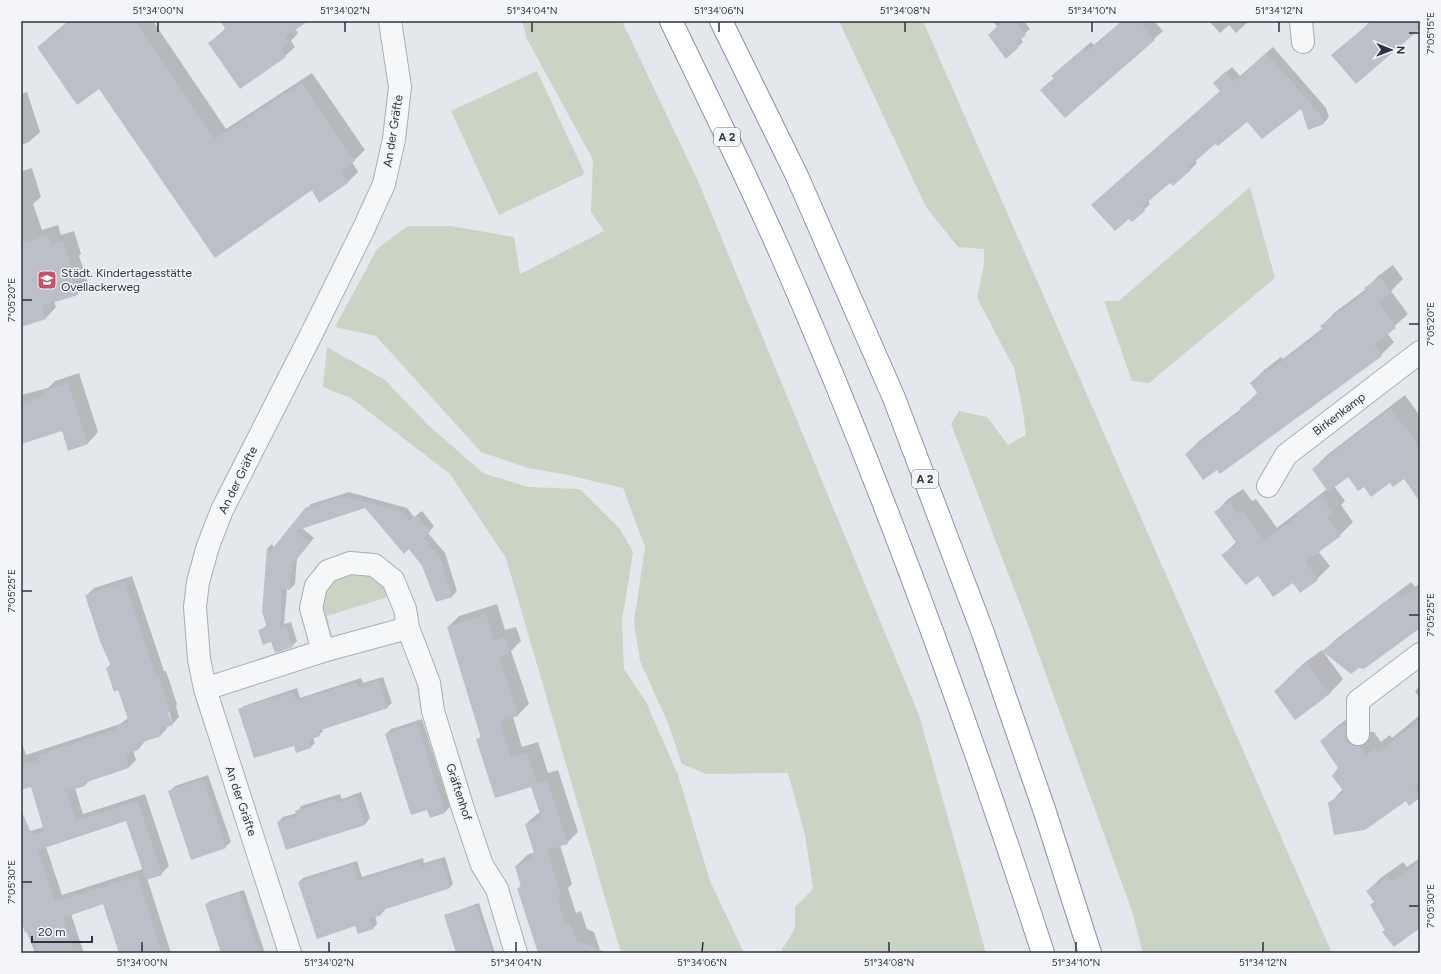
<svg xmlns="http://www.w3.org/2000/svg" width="1441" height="974" font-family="Figtree,sans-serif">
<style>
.green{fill:#c9d4c5}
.shadow{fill:#0003;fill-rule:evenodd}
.building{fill:#bbc0c8}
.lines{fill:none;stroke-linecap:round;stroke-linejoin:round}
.street-casing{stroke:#a9aeb5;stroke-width:24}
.highway-casing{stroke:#8c94a1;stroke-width:24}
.street{stroke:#f6f7f9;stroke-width:22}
.highway{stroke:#fff;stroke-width:22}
.ticks{fill:none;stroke:#2c3443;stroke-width:1.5}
.labels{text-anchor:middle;stroke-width:3;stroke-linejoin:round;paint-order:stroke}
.shield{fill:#f4f5f8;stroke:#686e79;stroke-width:1}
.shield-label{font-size:11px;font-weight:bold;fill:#2c3443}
.street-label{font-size:12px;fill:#2c3443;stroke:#f4f5f8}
.poi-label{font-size:12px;fill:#2c3443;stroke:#f4f5f8;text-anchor:start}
.neatline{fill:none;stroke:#2c3443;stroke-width:1.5}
.ticks-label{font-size:10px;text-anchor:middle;fill:#2c3443}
</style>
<rect width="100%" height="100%" fill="#e4e7eb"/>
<!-- green -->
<path class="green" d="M522 21H622L698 181 919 715 986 953H780L795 928V907L813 889 805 835 788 773 706 774 682 764 668 723 640 661 634 622 645 547 623 488 563 474 528 468 481 452 376 336 335 327 377 249 408 226H450L514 237 520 274 604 231 591 212 593 160 527 39Z
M839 21H923L1332 953H1143L1132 911 1032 636 951 424 959 411 987 417 1008 445 1026 435 1023 411 1014 368 977 298 984 265V249L958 247 926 207Z
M537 71 585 174 499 215 451 111Z
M1250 187 1275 278 1149 383 1132 381 1104 301H1119Z
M327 347 385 380 429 426 483 473 528 487 580 489 620 529 633 552 622 621 624 669 646 702 678 775 710 881 744 953H621L506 558 450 474 351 398 323 387Z
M350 571 381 579 398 614 395 616 388 597 327 616 332 636 329 637C324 620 314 596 331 582 336 578 344 574 350 571Z"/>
<!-- shadow -->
<path class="shadow" d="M68 21H153L226 129 312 73 365 150 352 162 358 172 348 182 320 201 312 189 100 88 38 47Z
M221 21H307L295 29 298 33 291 41 295 47 285 56 240 87 209 43 226 28Z
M1024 21 1030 29 1020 38 1023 42 1006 57 998 27 993 22Z
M1122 21H1154L1163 31 1065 116 1055 78 1061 68 1091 42 1094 45Z
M1209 21H1249L1236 33 1229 25 1220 33Z
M1371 21H1420V28L1333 56Z
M1273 47 1326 108 1329 117 1323 124 1301 108 1247 120 1215 142 1195 160 1197 163 1191 169 1173 185 1170 182 1148 201 1150 204 1132 221 1221 91 1220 77 1232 67 1240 76Z
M27 92 40 132 29 142 21 145V94Z
M21 167 22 171 32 168 41 197 33 204 42 230 58 225 61 235 74 231 81 254 79 256 88 283 77 294 54 301 56 307 46 318 21 320Z
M1393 265 1403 279 1391 291 1408 314 1387 333 1394 342 1381 355 1217 468 1186 454 1199 441 1241 409 1258 392 1251 383 1264 370 1281 357 1283 359 1323 328 1322 326 1334 313 1366 289 1378 276Z
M79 373 98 432 88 443 69 449 62 430 21 444V395L48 388 55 381Z
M1405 395 1420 416V498L1404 478 1390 482 1364 485 1348 476 1334 486 1345 501 1341 505 1353 522 1340 535 1318 551 1330 566 1317 579 1258 575 1223 555 1237 541 1216 512 1228 499 1243 489 1252 501 1256 499 1277 528 1327 489 1313 469 1327 455Z
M349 492 407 508 414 517 422 511 434 526 428 533 445 553 457 591 452 596 410 548 365 507 302 528 314 538 297 559 295 584 290 589 287 588 284 624 291 622 297 641 292 646 272 641 259 631 267 625 263 612 268 548 272 544 274 548 311 504Z
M132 576 164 671H166L177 704 176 706 179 717 172 725 167 726V728L160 736 145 741 138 750 133 751 136 760 129 767 90 780 85 785 75 788 83 814 145 794 169 866 161 874 147 878 171 953H120L103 903 71 914 84 953H35L21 917V834L44 827 31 786 21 789V739L26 755 120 724 128 718 119 689 107 668 111 664 86 596 94 588ZM166 708H168L172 722H170ZM127 820 143 869 62 895 46 847Z
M1411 582 1415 587 1420 583V626L1324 651 1336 639Z
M497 604 505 630 516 627 521 641 511 651 529 704 518 715 513 717 522 747 538 742 548 773 558 770 578 832 567 843 560 845 572 884 568 888 576 913 581 911 587 929 594 932 601 953H539L518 889 522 885 516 866 527 855 535 852 526 824 537 814 541 812 532 785 477 740 482 735 448 627 459 616Z
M1322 650 1343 679 1330 693 1296 719 1275 691 1304 663Z
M383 677 392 703 387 707 322 729 323 731 319 735 313 737 315 743 311 747 294 744 240 710 244 706 297 688 300 698 361 678 363 683Z
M1420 686V698L1415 691Z
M1358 711 1366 731 1374 732 1381 742 1390 735 1392 738 1420 715V797L1406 799 1329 804 1343 789 1340 768 1321 741 1336 727Z
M422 719 450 807 445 812 430 816 386 734 391 729Z
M208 775 231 842 225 847 170 791 175 786Z
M361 792 370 818 365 824 287 848 278 822 283 817 297 813 301 806 340 794 342 799Z
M445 857 453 884 449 888 384 908 385 910 381 914 375 916 377 924 373 928 356 924 299 882 303 878 357 861 362 877 423 858 424 863Z
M1420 858V926L1386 929 1375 902 1367 891 1382 877 1403 862 1407 867Z
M244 890 265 953H222L206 904 210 901Z
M479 903 495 953H457L445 915Z"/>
<!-- building -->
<path class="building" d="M70 21H136L215 139 301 83 355 161 340 171 348 183 319 203 312 190 215 258 99 89 77 105 37 47 59 32 58 30Z
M220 21H308L285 37 289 43 281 49 286 57 240 89 208 43 226 30Z
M1003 21H1015L1026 35 1015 44 1019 47 1006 59 988 35Z
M1122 21H1139L1155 40 1065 118 1040 90 1054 78 1051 76 1083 49 1086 52Z
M1372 21H1420V29L1356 84 1331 55Z
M1266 53 1320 114 1324 124 1308 130 1301 109 1262 139 1247 122 1218 146 1215 144 1189 167 1191 170 1173 186 1170 183 1157 194 1142 207 1145 211 1132 222 1129 219 1115 231 1091 205 1220 91 1213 83 1225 72 1234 82Z
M48 235 51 245 63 241 71 265 68 266 78 295 42 306 46 319 21 327V244Z
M1380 277 1391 293 1378 302 1396 328 1374 344 1382 356 1220 474 1217 470 1203 480 1185 454 1242 410 1240 408 1258 394 1250 383 1268 369 1269 371 1316 336 1323 329 1320 326 1367 291 1364 288Z
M68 383 88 444 68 451 62 431 21 444V403L44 395 43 391Z
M1391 408 1420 448V502L1404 479 1393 487 1390 483 1371 497 1364 487 1358 491 1348 477 1328 492 1312 469Z
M344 496 402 512 409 521 417 515 430 532 424 538 440 558 453 597 436 602 422 566 409 549 404 554 365 508 295 531 310 543 292 564 290 590 281 589 282 593 280 628 286 626 293 647 275 653 271 642 263 645 258 630 267 627 262 612 267 547 269 553 305 508Z
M1320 496 1333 514 1328 518 1341 536 1305 562 1318 580 1300 593 1293 583 1273 597 1258 576 1246 585 1221 555 1237 544 1214 512 1230 501 1238 514 1243 511 1264 540 1298 516 1296 514Z
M124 582 157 678 159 677 170 712 168 713 173 725 159 730 161 736 136 744 138 750 125 755 129 768 84 783 85 786 66 792 76 821 138 801 162 875 146 880 126 821 38 850 55 902 137 876 162 953H119L103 904 63 918 74 953H38L30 931 25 933 21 920V810L32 835 44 831 31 787 21 790V765L39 760 37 756 117 729 116 726 129 722 118 690 114 692 106 668 111 666 100 641 85 595Z
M1420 586V628L1364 669 1359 668 1351 674 1322 651 1398 593 1402 599Z
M486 614 494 641 505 637 510 653 499 657 518 716 500 722 511 757 527 752 537 784 547 780 568 844 547 850 561 896 557 898 565 923 570 922 576 940 608 953H538L517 888 521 887 515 866 533 860 531 854 534 853 525 824 542 819 531 787 495 798 476 739 481 738 447 627Z
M1307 663 1330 694 1295 720 1274 691 1290 679 1289 677Z
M379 680 388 708 318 731 320 736 309 740 311 748 296 753 294 746 254 758 238 709 293 692 296 701 356 682 358 687Z
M1420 720V781L1414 785 1420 794V798L1409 806 1406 801 1365 830 1334 835 1328 803 1344 792 1332 776 1338 768 1320 741 1343 724 1346 727 1347 741 1352 745 1360 746 1366 755 1375 748 1378 752Z
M417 724 445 813 430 818 427 810 411 815 385 734Z
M203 779 226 848 191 860 168 791Z
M356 797 365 825 286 850 277 822 296 816 295 811 335 799 337 803Z
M441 860 450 888 380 911 381 915 370 919 374 929 358 934 355 926 317 939 298 882 353 864 358 881 419 862 420 867Z
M1420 861V928L1394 947 1382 932 1385 930 1370 905 1374 902 1366 891 1387 876 1392 881Z
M240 893 254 936 260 953H221L205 904Z
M476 905 492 953H456L444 915Z"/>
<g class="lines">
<defs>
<path id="street" d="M1301 21 1303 42
M1268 486 1286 455 1420 352
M323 651 311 608 316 586 328 571 350 563 374 565 393 580 405 609 408 628
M205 689 323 651 408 628 429 683 433 711 463 809 482 865 497 889 516 953
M1358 734V701L1420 654
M290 953 205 689 199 659 195 607 198 582 208 546 222 510 310 337 363 230 384 184 394 139 400 87 390 21"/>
<path id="highway" d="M671 21C708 98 746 175 781 254 881 482 966 716 1043 953
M721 21 797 176 894 398 983 633 1045 812 1090 953"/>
</defs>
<!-- street casing -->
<use href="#street" class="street-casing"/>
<!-- highway casing -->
<use href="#highway" class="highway-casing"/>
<!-- street -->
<use href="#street" class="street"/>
<!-- highway -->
<use href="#highway" class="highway"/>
</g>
<!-- ticks -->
<path class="ticks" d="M158 32V22M345 32V22M532 32V22M719 32V22M905 32V22M1092 32V22M1279 32V22M1409 33H1419M22 300H32M1409 324H1419M22 591H32M1409 615H1419M22 882H32M1409 906H1419M142 952V942M329 952V942M516 952V942M702 952 703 942M889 952V942M1076 952V942M1263 952V942"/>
<!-- icons -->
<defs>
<symbol id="school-square" viewBox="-11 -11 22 22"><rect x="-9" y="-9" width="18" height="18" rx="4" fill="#c95062" stroke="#f4f5f8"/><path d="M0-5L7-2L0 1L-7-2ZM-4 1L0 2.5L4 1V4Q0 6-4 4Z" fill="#fff"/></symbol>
</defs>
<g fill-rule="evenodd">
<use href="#school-square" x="36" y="269" width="22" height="22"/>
</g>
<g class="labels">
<!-- shield labels -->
<g class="shield">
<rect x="714" y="128" width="26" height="18" rx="3"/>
<rect x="912" y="470" width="26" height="18" rx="3"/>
</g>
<g class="shield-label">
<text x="727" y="141">A 2</text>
<text x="925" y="483">A 2</text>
</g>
<!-- street labels -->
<g class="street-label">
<text transform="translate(393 131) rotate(-81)" y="4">An der Gräfte</text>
<text transform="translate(1339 414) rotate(-37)" y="4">Birkenkamp</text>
<text transform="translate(238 480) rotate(-64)" y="4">An der Gräfte</text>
<text transform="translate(459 792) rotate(72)" y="4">Gräftenhof</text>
<text transform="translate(241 801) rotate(71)" y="4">An der Gräfte</text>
</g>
<!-- poi labels -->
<g class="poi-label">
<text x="61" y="277">Städt. Kindertagesstätte<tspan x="61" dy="14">Ovellackerweg</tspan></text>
</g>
</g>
<!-- border -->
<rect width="1441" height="974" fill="none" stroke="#f4f5f8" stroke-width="44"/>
<!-- north arrow -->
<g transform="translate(1391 50) rotate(91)" stroke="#f4f5f8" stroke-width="3" paint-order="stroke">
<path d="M0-3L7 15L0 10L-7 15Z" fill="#2c3443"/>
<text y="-6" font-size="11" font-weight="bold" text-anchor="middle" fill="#2c3443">N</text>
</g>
<!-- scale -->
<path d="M32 936v6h60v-6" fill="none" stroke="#2c3443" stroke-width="2"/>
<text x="38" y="936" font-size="12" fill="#2c3443" stroke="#f4f5f8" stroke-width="3" paint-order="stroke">20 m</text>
<rect x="22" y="22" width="1397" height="930" class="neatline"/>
<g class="ticks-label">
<text x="158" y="14">51°34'00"N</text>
<text x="345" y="14">51°34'02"N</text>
<text x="532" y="14">51°34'04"N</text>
<text x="719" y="14">51°34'06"N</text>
<text x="905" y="14">51°34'08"N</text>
<text x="1092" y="14">51°34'10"N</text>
<text x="1279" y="14">51°34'12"N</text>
<text transform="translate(1430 33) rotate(-90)" y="4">7°05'15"E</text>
<text transform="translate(11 300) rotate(-90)" y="4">7°05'20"E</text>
<text transform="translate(1430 324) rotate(-90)" y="4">7°05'20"E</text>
<text transform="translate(11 591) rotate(-90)" y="4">7°05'25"E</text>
<text transform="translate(1430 615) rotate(-90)" y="4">7°05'25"E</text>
<text transform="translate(11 882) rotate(-90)" y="4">7°05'30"E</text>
<text transform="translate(1430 906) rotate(-90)" y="4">7°05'30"E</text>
<text x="142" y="966">51°34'00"N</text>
<text x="329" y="966">51°34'02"N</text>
<text x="516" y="966">51°34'04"N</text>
<text x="702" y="966">51°34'06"N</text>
<text x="889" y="966">51°34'08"N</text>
<text x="1076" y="966">51°34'10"N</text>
<text x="1263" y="966">51°34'12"N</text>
</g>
</svg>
